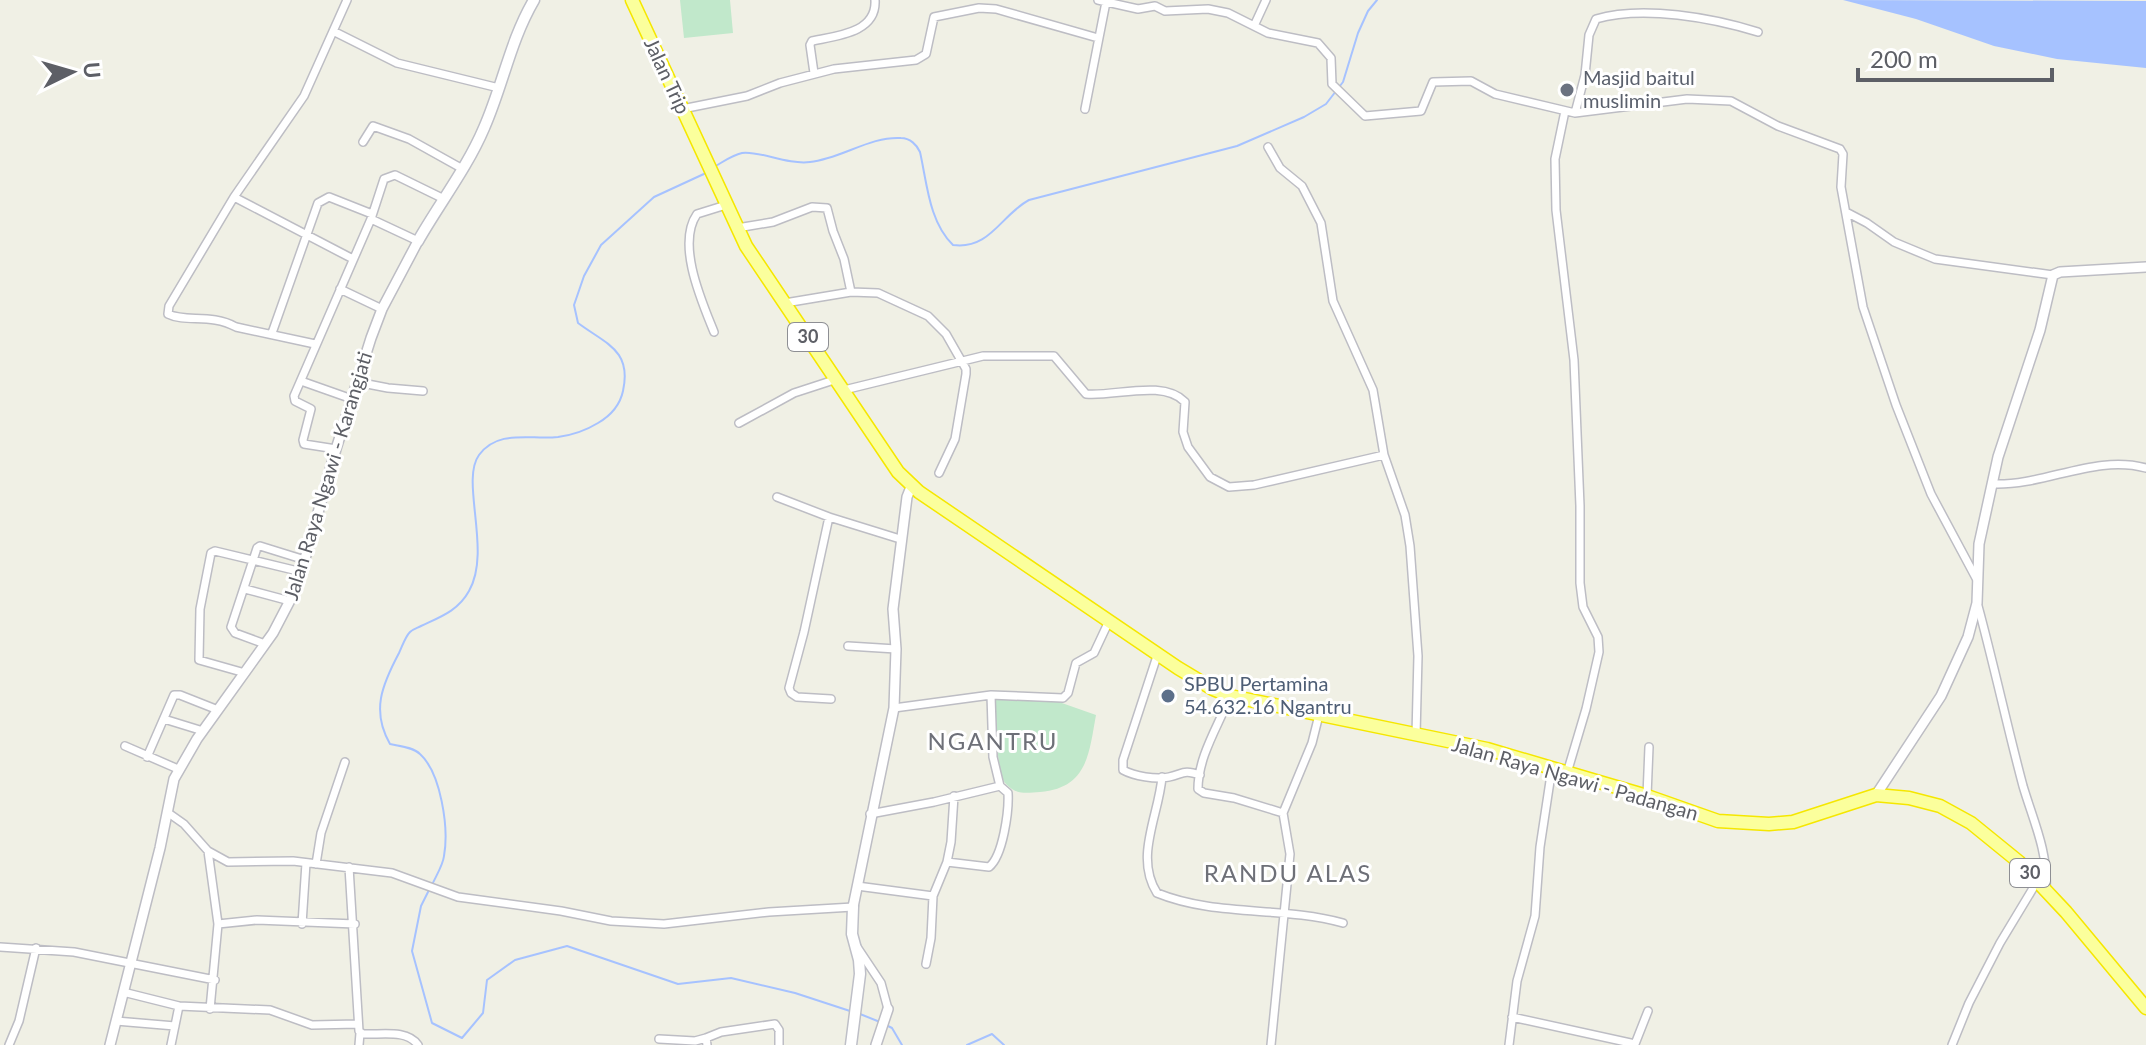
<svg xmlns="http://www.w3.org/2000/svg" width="2146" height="1045" font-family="Lato,sans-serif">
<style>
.green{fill:#c1e8cb}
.water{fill:#a6c2ff}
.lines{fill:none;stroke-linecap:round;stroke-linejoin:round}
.stream{stroke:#a6c2ff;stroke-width:2}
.minor-casing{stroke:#bdbdc4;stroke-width:10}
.tertiary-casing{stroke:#bdbdc4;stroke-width:12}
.secondary-casing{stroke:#bebfc7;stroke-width:13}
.trunk-casing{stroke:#f5e700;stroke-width:15}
.minor{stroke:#fff;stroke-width:7}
.tertiary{stroke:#fff;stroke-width:9}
.secondary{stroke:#fff;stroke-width:10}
.trunk{stroke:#fbff9c;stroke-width:12}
.worship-dot{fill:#6b7280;stroke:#fff;stroke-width:3}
.service-dot{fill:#5c6f8a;stroke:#fff;stroke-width:3}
.labels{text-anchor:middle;stroke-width:6;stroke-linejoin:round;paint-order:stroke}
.shield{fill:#fff;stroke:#8e8f94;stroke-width:2}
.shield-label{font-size:18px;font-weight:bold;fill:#5d5f66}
.street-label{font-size:20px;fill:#5d5f66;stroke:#fff}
.worship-label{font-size:20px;fill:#5b616d;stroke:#fff;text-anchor:start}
.service-label{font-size:20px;fill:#4e5e75;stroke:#fff;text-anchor:start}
.quarter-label{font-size:24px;letter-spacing:2px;fill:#6e7078;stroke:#fff}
</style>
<rect width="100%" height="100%" fill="#f0f0e5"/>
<!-- green -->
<path class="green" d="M680 0H730L733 33 684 38Z
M994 698 1059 702 1096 715C1089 753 1088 788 1040 792 1026 793 1016 795 1006 784 996 774 996 716 994 698Z"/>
<!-- water -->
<path class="water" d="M1843 0 2146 1V68L2057 59 1994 46 1916 19Z"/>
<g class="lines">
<!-- stream -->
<path class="stream" d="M714 167C723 162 732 155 742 153 758 150 787 165 810 162 841 159 870 136 901 138 910 138 917 145 920 152 927 183 929 222 953 245 990 250 1001 215 1029 200L1237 146 1304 117 1326 104 1343 82 1358 33 1368 11 1377 0
M432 885C436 876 443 865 444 856 449 828 441 773 420 754 413 747 399 746 390 744 371 711 382 685 399 653 402 647 405 637 410 632 413 629 417 628 421 626 440 617 458 611 469 591 492 551 460 481 479 455 498 429 530 440 558 437 573 435 585 431 598 423 610 416 620 405 623 391 632 350 606 344 578 323L574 305 584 276 601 245 654 197 706 173
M429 890 421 906 412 951 432 1023 462 1038 483 1013 487 980 515 960 567 946 678 984 731 978 795 993 850 1011
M860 1014 880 1022
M886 1025 892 1028 902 1045
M967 1045 992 1034 1004 1045"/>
<defs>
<path id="minor" d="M347 0 304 96 234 197 353 259
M1098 0 1138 9 1155 6 1165 11 1208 9 1228 13 1268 33 1318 43 1331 58 1332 84 1365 116 1421 111 1433 82 1471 81 1495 94 1575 113 1687 99 1731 101 1778 126 1840 149 1843 154 1841 187 1863 307 1896 405 1931 494 1976 578
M1254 26 1266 0
M335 32 397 63 499 88
M814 73 810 45 812 41C836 36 877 33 875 0
M682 109 747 96 780 83 834 69 916 60 926 54 934 17 979 8 996 9 1098 38
M1085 109 1106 2
M1565 111 1555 159 1556 210 1574 360 1580 506V583L1583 607 1598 637 1599 652 1586 709 1567 773
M1575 113 1585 75 1589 35 1596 19C1643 5 1713 18 1758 32
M363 142 373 126 409 139 461 168
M1268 147 1280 168 1302 186 1321 223 1333 301 1373 390 1384 455 1405 515 1410 546 1418 656 1416 735
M234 197 169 306 168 314C186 323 211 313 236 327L315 344
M1846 212 1867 223 1894 242 1935 259 2053 275
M371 219 418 241
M737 228 773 222 812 207 827 208 833 231 844 259 851 292 878 293 928 316 946 334 966 369V374L955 439 939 473
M340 289 382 309
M785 303 851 292
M714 332C702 302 676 244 697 214L726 205
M272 333 318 203 329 197 372 214
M301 381 352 399
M357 382 388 388 423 391
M844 390 983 356H1054L1086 394C1114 397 1163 379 1185 402L1183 432 1188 447 1210 477 1229 487 1254 485 1384 455
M739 423 794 393 837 379
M336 449 304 444 303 440 311 409 295 401 294 396 371 219 384 179 395 175 442 198
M1993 484C2045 486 2095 454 2146 468
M777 497 829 517 900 539
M829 517 804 632 789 688 791 693 797 697 831 699
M245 589 290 601
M1978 606C1994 665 2007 726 2023 786 2033 820 2048 851 2046 888
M265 644 235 633 231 627 257 548 260 546 305 560
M848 646 896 649
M1158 653 1123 760V770C1134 776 1156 780 1169 777 1183 774 1183 769 1200 775
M245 673 199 660 200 609 211 553 215 551 302 572
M1230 696C1219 725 1198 756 1198 789L1204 793 1234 798 1283 813
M894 708 991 695 1063 698 1068 693 1076 663 1094 653 1109 621
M164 719 203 731
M125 746 178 769
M147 757 174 695H180L218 710
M1162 777C1159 815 1134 857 1157 893 1216 917 1282 906 1343 923
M1647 796 1649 747
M167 812 184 824 208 851 228 862 293 861 392 873 458 897 561 911 611 921 664 924 769 912 853 907
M870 814 934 802 1000 786
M208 851 218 924 210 1009
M947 862 989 867C1003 856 1009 811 1008 793L1000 786 993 757 991 695
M316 864 321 833 345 762
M349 867 359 1031 363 1034C381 1035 407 1029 418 1045
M857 886 933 896
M218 924 257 920 355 924
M302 924 306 863
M0 947 74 952 215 980
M857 947 881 983 888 1009
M926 964 931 938 933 896 947 862 951 842 954 796
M123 992 179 1006 270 1010 312 1025 358 1024
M1512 1017 1635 1044 1648 1011
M116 1021 175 1026
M659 1039 695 1041 706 1038
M9 1045 19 1021 36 948
M171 1045 179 1006
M359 1045 360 1033
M707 1045 706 1038 721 1032 775 1024 779 1030V1045
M1271 1045 1290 854 1283 813 1312 743 1319 715
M1509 1045 1517 981 1535 916 1540 847 1552 768
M1952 1045 1969 1003 2000 943 2038 880"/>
<path id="tertiary" d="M1876 795 1941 696 1968 637 1977 603 1979 544 1998 457 2040 330 2053 275 2060 272 2146 267
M853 907 894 708 896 649 893 609 907 497 911 487
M110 1045 160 848 174 779 197 739 273 633 297 587 336 449 371 338 382 309 418 241
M876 1045 888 1009"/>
<path id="secondary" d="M418 241C439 204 467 168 484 128 503 85 510 41 534 0
M851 1045 860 974 859 960 852 934 853 907"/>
<path id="trunk" d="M632 0 746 246 898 472 919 492 1178 668 1213 689 1230 696 1487 749 1647 796 1718 821 1769 824 1793 822 1876 795 1909 798 1940 806 1971 823 2019 862 2066 912 2146 1008"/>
</defs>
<!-- minor casing -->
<use href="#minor" class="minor-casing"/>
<!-- tertiary casing -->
<use href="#tertiary" class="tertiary-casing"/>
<!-- secondary casing -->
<use href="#secondary" class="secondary-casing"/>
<!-- trunk casing -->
<use href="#trunk" class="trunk-casing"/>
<!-- minor -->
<use href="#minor" class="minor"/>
<!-- tertiary -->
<use href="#tertiary" class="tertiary"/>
<!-- secondary -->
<use href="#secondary" class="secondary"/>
<!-- trunk -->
<use href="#trunk" class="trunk"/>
</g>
<!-- markers -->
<circle class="worship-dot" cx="1567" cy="90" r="8"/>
<circle class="service-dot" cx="1168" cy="696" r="8"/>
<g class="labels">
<!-- shield labels -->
<g class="shield">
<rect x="788" y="323" width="40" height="28" rx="6"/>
<rect x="2010" y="859" width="40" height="28" rx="6"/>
</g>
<g class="shield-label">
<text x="808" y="343">30</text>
<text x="2030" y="879">30</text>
</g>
<!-- street labels -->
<g class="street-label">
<text transform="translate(667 76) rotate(65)" y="7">Jalan Trip</text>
<text transform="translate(328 476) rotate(-73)" y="7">Jalan Raya Ngawi - Karangjati</text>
<text transform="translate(1575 779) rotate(16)" y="7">Jalan Raya Ngawi - Padangan</text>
</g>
<!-- worship labels -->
<g class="worship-label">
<text x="1583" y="85">Masjid baitul<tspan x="1583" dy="23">muslimin</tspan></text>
</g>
<!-- service labels -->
<g class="service-label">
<text x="1184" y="691">SPBU Pertamina<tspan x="1184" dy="23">54.632.16 Ngantru</tspan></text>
</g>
<!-- quarter labels -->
<g class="quarter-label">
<text x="993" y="750">NGANTRU</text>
<text x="1288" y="882">RANDU ALAS</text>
</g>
</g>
<!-- north arrow -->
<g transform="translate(72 72) rotate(85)" stroke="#ffffff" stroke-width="6" paint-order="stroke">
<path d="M0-6L14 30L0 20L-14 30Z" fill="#5d5f66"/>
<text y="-12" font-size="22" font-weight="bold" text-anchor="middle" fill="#5d5f66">U</text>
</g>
<!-- scale -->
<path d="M1858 68v12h194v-12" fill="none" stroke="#5d5f66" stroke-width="4"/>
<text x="1870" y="68" font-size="24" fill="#5d5f66" stroke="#ffffff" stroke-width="6" paint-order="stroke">200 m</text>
</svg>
